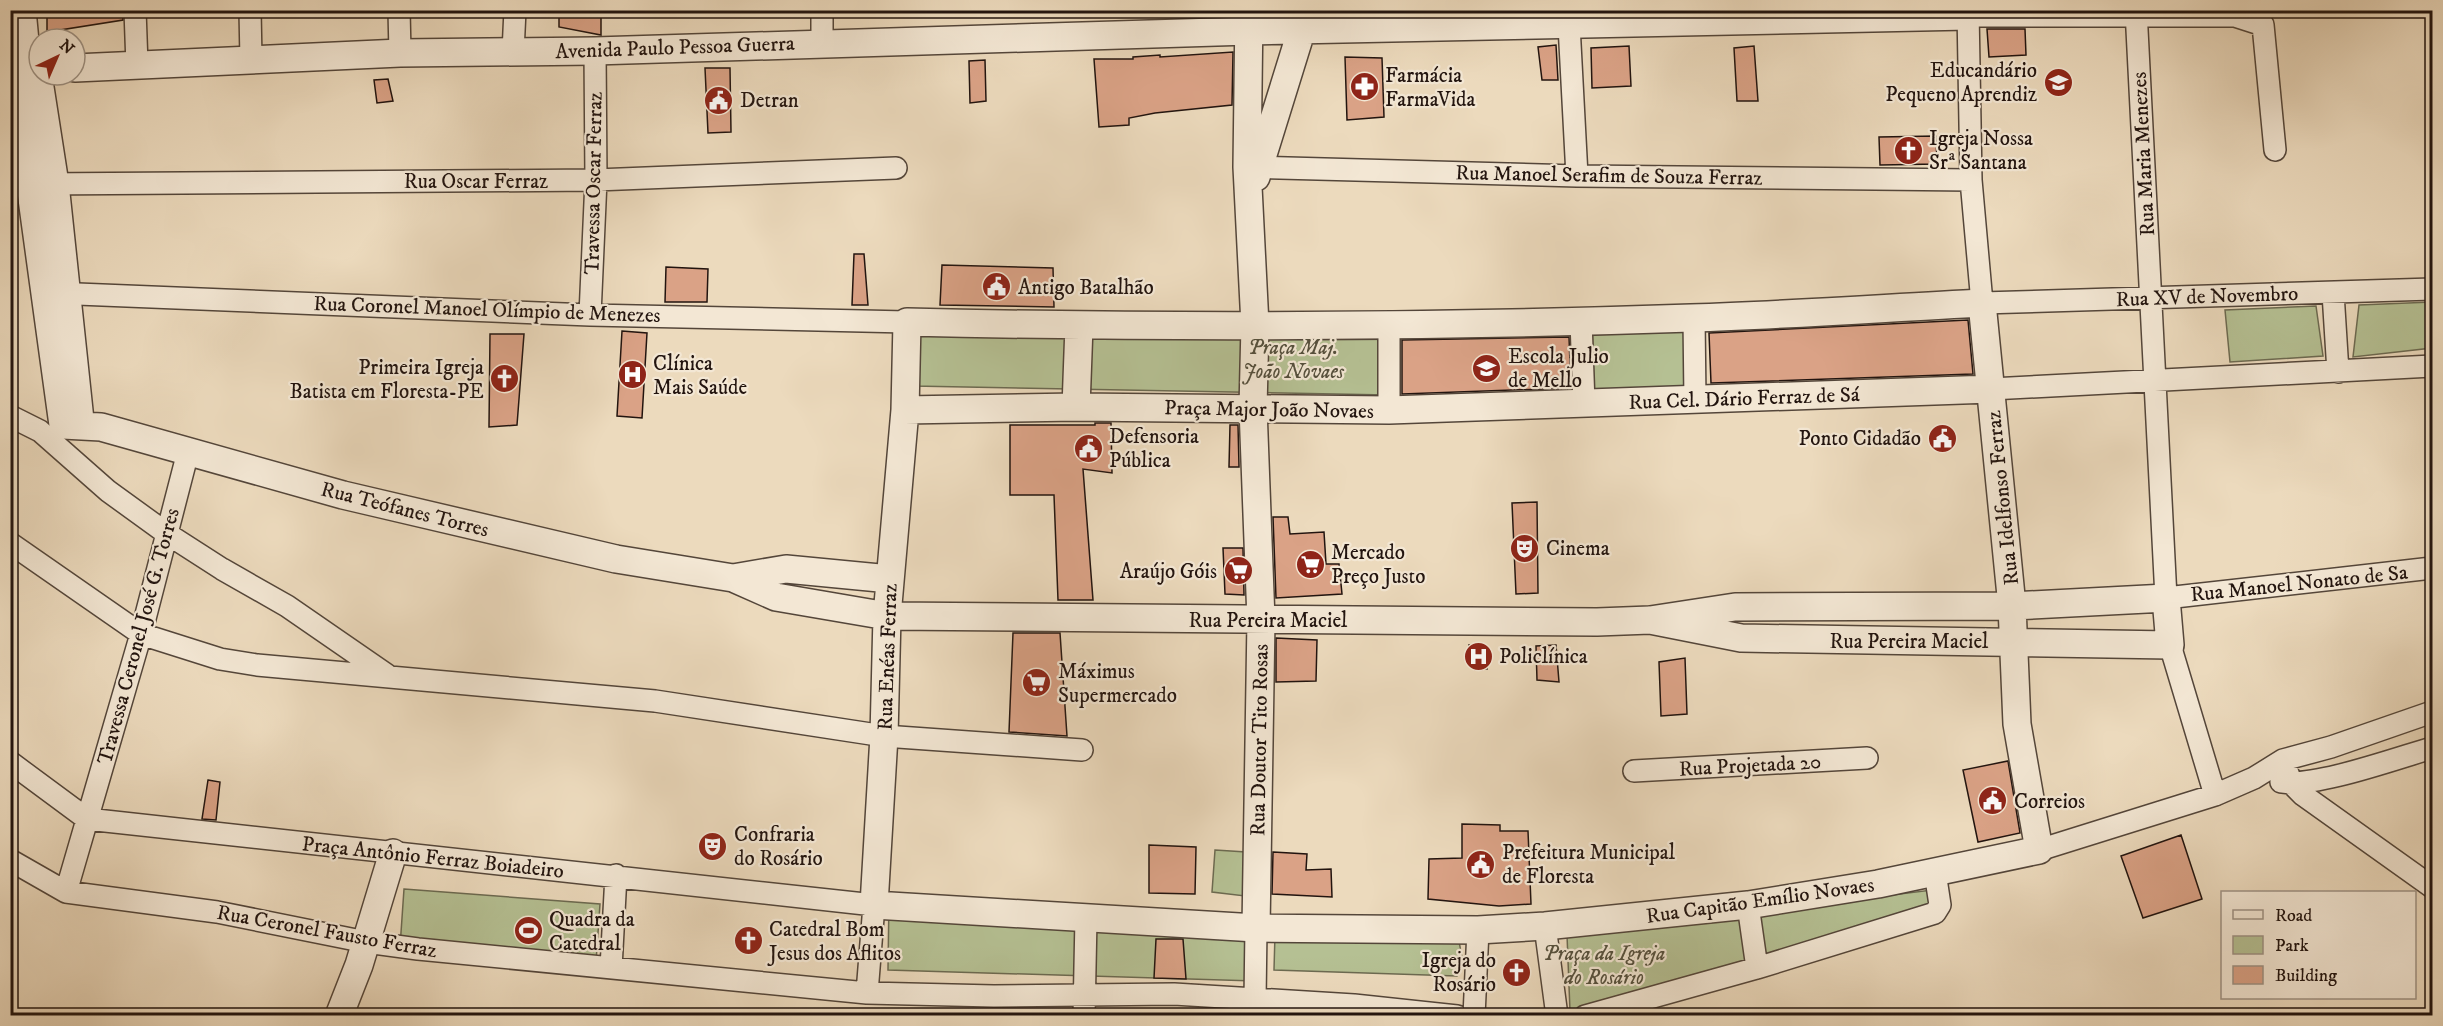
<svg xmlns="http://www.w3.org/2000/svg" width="2443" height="1026" font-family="'IM FELL DW Pica',serif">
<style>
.green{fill:#b5c093;stroke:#6c6a51;stroke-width:1.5}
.building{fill:#daa286;stroke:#22140f;stroke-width:1.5}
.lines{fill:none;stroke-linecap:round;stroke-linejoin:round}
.minor-casing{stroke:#54463a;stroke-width:24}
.tertiary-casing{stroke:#54463a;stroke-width:30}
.minor{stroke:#f3e7d4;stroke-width:21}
.tertiary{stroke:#f3e7d4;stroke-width:27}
.labels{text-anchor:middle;stroke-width:4.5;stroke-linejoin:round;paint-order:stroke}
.street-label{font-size:21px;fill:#22140f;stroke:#f3e7d4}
.poi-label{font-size:21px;fill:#22140f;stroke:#f3e7d4;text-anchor:start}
.park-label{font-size:21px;font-style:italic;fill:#55503d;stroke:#f3e7d4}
</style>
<rect width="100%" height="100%" fill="#ecdabd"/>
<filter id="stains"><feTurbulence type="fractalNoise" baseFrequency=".00333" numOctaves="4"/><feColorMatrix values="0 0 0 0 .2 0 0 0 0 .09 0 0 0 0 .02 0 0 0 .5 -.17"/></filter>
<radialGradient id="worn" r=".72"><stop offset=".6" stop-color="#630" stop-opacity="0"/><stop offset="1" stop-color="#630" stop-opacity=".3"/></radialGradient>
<!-- green -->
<path class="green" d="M2432 302V348L2353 357 2359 305Z
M2316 306 2323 356 2230 362 2225 310Z
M916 324H1389L1388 395 913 386Z
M1688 327 1689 394 1594 396 1592 328Z
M1215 850 1246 852 1245 896 1212 892Z
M404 889 600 904 596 962 400 947Z
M1932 890 1935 908 1570 1011 1567 935Z
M889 898 1255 914V981L888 970Z
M1275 934 1459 941 1462 958 1457 976 1274 970Z"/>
<!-- building -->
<path class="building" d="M47 10H122L123 20 47 32Z
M559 10H601V35L559 27Z
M1987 29H2025L2026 55 1989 57Z
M1556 45 1558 80H1542L1538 47Z
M1629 46 1631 86 1592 88 1591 48Z
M1754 46 1758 101H1737L1734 48Z
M1233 52 1232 105 1155 113 1129 118V125L1099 127 1094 59H1133V57L1160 55V57Z
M1345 57 1382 58 1384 117 1347 120Z
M985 60 986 101 970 103 969 61Z
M705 68H730L731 132 708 133Z
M388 79 393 101 377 103 374 80Z
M1936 136 1937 164 1880 165 1879 137Z
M854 254H864L868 305H852Z
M942 265 1053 268 1054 307 940 305Z
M666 267 708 269 707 302H665Z
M1968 320 1973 374 1711 383 1709 333Z
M622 331 647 333 642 418 617 416Z
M490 334H524L517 425 489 427Z
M1569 337 1571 388 1402 394V340Z
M1095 423H1111L1112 473 1083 469 1093 600H1058L1054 495H1010V425H1095Z
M1230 425H1238L1239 467H1229Z
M1537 502 1538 593 1516 594 1512 503Z
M1273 517H1288L1290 534 1324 532 1326 564H1339L1342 594 1276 598Z
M1223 548H1243L1244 595 1225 594Z
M1013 633H1060L1067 736 1009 732Z
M1276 638 1317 640 1316 681 1276 682Z
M1483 644 1487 669 1471 667 1469 645Z
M1556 645 1559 682 1537 680 1536 646Z
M1685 658 1687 714 1661 716 1659 662Z
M2008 761 2020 833 1978 842 1963 770Z
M208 780 220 782 216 820 202 819Z
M1462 824 1500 825V831H1528L1531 904 1499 906 1428 899 1429 859 1462 858Z
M2181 835 2202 899 2143 918 2121 856Z
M1149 845 1196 847 1195 894 1149 893Z
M1273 852 1307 854 1306 870 1331 869 1332 897 1272 894Z
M1156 939H1183L1186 979 1154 978Z"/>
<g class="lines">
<defs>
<path id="minor" d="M135 10 137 65
M250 10 251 60
M399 10 400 53
M822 10V43
M1968 10 1971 180 1982 303 2432 289
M2136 10 2166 598 2432 568
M2235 10V16L2263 25 2275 150
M1968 16H2235
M1569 25 1577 176
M513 52 515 10
M1247 167 1577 176 1971 180
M39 184 596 180 896 168
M53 293 590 315 907 322
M2333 293 2338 372
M590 315 596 180 595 51
M1694 318 1695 400
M1581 321 1584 404
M1389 324V410
M1991 389 2432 366
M10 416 40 431 108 491 166 533 222 569 287 606 387 675
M10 543 141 634 220 659 257 665 655 701 884 736 1082 750
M2170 645 2215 795
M2283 760 2292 784 2303 795 2432 887
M10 762 87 819 874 905 867 993
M1634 771 1867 758
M2281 782C2314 788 2397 758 2432 748
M2039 850 2215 795 2254 778 2283 760 2331 747 2432 712
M10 860 66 892 217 912 366 942 418 949 867 993 994 996 1174 994 1354 1005 1457 1016
M66 892 141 634 188 452
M1748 905 1757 968
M1545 926 1557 1016
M611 968 616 875
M1255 1000 1256 928
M1084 1016 1086 918
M1474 1016 1478 930
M1585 1016 1757 968 1935 913 1940 905 1935 872"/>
<path id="tertiary" d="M22 10 26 52 22 71 30 184 63 425 101 427 343 495 616 559 733 578 776 597 887 616 1597 622 1650 620 1735 607 2012 606 2166 598 2170 645 1741 638 1650 620
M1249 10 1247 167 1255 325 1253 408 1261 620 1256 928
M37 68 55 184 80 420
M75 68 400 53 595 51 1249 31 1968 16
M1256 177 1301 32 1311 10
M1982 303 2012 606 2017 724 2039 850 1878 884 1748 905 1545 926 1478 930 1256 928 874 905 884 736 887 616 905 410 907 322C1168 328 1430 327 1691 318 1788 315 1885 308 1982 303Z
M1076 407 1079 326
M905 410 1076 407 1389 410 1991 389
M733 578 786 569 890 579
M339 1016 359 965 393 853"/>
</defs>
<!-- minor casing -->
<use href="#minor" class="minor-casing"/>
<!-- tertiary casing -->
<use href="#tertiary" class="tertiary-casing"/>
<!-- minor -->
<use href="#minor" class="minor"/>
<!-- tertiary -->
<use href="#tertiary" class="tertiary"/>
</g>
<!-- icons -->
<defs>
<symbol id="school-disc" viewBox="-11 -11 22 22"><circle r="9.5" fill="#8f2418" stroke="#f3e7d4"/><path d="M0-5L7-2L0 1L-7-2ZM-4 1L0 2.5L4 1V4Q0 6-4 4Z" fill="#fff"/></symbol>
<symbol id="pharmacy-disc" viewBox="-11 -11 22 22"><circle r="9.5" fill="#8f2418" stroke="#f3e7d4"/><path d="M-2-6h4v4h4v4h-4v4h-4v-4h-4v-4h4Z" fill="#fff"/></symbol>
<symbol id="civic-disc" viewBox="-11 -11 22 22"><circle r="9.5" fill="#8f2418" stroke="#f3e7d4"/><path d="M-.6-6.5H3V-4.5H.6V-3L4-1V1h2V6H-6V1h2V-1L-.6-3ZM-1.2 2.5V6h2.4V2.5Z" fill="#fff"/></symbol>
<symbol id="church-disc" viewBox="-11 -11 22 22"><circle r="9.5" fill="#8f2418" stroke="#f3e7d4"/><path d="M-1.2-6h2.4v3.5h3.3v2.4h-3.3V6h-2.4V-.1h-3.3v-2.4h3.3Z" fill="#fff"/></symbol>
<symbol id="university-disc" viewBox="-11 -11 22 22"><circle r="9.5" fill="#8f2418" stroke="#f3e7d4"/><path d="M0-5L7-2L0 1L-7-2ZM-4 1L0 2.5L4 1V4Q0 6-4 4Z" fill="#fff"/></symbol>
<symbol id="hospital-disc" viewBox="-11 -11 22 22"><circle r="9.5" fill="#8f2418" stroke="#f3e7d4"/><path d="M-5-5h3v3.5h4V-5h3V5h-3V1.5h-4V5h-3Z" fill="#fff"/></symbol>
<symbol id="theatre-disc" viewBox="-11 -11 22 22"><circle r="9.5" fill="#8f2418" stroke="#f3e7d4"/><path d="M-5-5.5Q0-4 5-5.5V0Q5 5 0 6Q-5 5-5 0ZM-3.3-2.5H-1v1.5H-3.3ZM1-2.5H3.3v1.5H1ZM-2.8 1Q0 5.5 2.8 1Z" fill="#fff"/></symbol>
<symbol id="supermarket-disc" viewBox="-11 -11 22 22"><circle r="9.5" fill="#8f2418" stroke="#f3e7d4"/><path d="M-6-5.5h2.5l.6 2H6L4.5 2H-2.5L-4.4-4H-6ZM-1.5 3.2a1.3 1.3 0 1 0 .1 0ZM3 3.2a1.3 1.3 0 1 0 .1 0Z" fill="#fff"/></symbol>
<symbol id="stadium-disc" viewBox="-11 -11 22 22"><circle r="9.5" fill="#8f2418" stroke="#f3e7d4"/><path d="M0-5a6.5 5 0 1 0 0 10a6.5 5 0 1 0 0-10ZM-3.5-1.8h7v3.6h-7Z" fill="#fff"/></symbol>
</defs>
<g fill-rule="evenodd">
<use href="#school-disc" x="2042" y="66" width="33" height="33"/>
<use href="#pharmacy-disc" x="1348" y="70" width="33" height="33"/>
<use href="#civic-disc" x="702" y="84" width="33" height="33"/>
<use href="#church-disc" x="1892" y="134" width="33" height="33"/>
<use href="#civic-disc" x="980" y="270" width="33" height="33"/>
<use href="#university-disc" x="1470" y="352" width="33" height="33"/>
<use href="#hospital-disc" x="616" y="358" width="33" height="33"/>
<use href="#church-disc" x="488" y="362" width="33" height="33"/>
<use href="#civic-disc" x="1926" y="422" width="33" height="33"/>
<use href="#civic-disc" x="1072" y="432" width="33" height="33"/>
<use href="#theatre-disc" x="1508" y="532" width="33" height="33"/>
<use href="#supermarket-disc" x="1294" y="548" width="33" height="33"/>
<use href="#supermarket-disc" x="1222" y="554" width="33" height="33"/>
<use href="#hospital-disc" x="1462" y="640" width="33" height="33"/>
<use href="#supermarket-disc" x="1020" y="666" width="33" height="33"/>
<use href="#civic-disc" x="1976" y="784" width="33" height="33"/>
<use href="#theatre-disc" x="696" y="830" width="33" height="33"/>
<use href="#civic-disc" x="1464" y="848" width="33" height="33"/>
<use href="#stadium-disc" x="512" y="914" width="33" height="33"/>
<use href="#church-disc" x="732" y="924" width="33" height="33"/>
<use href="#church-disc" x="1500" y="956" width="33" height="33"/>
</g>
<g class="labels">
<!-- street labels -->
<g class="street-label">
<text transform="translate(675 47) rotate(-2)" y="7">Avenida Paulo Pessoa Guerra</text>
<text transform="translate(2143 154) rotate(-93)" y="7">Rua Maria Menezes</text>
<text transform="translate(1609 175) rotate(1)" y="7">Rua Manoel Serafim de Souza Ferraz</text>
<text x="476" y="188">Rua Oscar Ferraz</text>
<text transform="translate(593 183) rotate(-89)" y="7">Travessa Oscar Ferraz</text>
<text transform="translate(2207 296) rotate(-2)" y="7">Rua XV de Novembro</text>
<text transform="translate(487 309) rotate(2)" y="7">Rua Coronel Manoel Olímpio de Menezes</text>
<text transform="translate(1744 398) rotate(-2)" y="7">Rua Cel. Dário Ferraz de Sá</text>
<text transform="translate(1269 409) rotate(1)" y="7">Praça Major João Novaes</text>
<text transform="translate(2002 498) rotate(-96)" y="7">Rua Idelfonso Ferraz</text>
<text transform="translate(405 509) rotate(14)" y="7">Rua Teófanes Torres</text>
<text transform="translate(2299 583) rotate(-6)" y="7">Rua Manoel Nonato de Sa</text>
<text x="1268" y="627">Rua Pereira Maciel</text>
<text transform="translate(138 636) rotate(-75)" y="7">Travessa Ceronel José G. Torres</text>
<text x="1909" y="648">Rua Pereira Maciel</text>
<text transform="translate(887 657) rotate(-88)" y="7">Rua Enéas Ferraz</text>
<text transform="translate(1259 740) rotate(-89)" y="7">Rua Doutor Tito Rosas</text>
<text transform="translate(1750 765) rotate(-3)" y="7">Rua Projetada 20</text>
<text transform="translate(433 857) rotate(6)" y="7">Praça Antônio Ferraz Boiadeiro</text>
<text transform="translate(1760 900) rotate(-8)" y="7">Rua Capitão Emílio Novaes</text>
<text transform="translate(327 931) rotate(10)" y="7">Rua Ceronel Fausto Ferraz</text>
</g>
<!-- poi labels -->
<g class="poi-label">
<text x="2037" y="77" text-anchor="end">Educandário<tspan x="2037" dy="24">Pequeno Aprendiz</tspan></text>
<text x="1385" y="82">Farmácia<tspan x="1385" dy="24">FarmaVida</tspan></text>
<text x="740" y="107">Detran</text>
<text x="1929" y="145">Igreja Nossa<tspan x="1929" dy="24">Srª Santana</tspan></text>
<text x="1018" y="294">Antigo Batalhão</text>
<text x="1508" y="363">Escola Julio<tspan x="1508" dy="24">de Mello</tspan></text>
<text x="653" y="370">Clínica<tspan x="653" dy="24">Mais Saúde</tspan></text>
<text x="484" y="374" text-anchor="end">Primeira Igreja<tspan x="484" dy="24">Batista em Floresta-PE</tspan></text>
<text x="1109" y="443">Defensoria<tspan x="1109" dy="24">Pública</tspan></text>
<text x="1921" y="445" text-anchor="end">Ponto Cidadão</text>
<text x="1546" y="555">Cinema</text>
<text x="1331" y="559">Mercado<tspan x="1331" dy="24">Preço Justo</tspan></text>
<text x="1217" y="578" text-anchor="end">Araújo Góis</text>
<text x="1499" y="663">Policlínica</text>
<text x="1058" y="678">Máximus<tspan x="1058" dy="24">Supermercado</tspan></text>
<text x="2014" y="808">Correios</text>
<text x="734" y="841">Confraria<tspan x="734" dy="24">do Rosário</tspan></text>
<text x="1502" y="859">Prefeitura Municipal<tspan x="1502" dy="24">de Floresta</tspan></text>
<text x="549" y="926">Quadra da<tspan x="549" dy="24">Catedral</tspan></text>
<text x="769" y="936">Catedral Bom<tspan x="769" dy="24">Jesus dos Aflitos</tspan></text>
<text x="1496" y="967" text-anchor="end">Igreja do<tspan x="1496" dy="24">Rosário</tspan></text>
</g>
<!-- park labels -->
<g class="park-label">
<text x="1293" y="354">Praça Maj.<tspan x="1293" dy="24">João Novaes</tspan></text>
<text x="1604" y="960">Praça da Igreja<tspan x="1604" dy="24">do Rosário</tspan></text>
</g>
</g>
<!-- margin -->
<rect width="2443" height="1026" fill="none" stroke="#ecdabd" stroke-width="36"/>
<rect x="12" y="12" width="2419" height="1002" fill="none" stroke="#22140f" stroke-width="3"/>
<rect x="18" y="18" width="2407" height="990" fill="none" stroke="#22140f" stroke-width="1.5"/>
<!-- legend -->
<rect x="2221" y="891" width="195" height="108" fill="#f3e7d4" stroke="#9f9385" stroke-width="1.5"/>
<rect x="2233" y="910" width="30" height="9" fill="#f3e7d4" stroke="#9f9385" stroke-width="1.5"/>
<text x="2275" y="921" font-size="18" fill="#22140f">Road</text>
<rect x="2233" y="936" width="30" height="18" fill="#b5c093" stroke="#9f9385" stroke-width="1.5"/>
<text x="2275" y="951" font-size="18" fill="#22140f">Park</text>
<rect x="2233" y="966" width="30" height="18" fill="#daa286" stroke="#9f9385" stroke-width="1.5"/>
<text x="2275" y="981" font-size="18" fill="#22140f">Building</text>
<!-- north arrow -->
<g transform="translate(57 57) rotate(44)"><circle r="28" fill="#f3e7d4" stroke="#9f9385" stroke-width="1.5"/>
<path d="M0-4.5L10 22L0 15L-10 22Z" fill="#8f2418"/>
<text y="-9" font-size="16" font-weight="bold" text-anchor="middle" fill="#22140f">N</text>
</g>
<rect width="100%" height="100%" filter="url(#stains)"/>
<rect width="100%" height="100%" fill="url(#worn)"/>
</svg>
